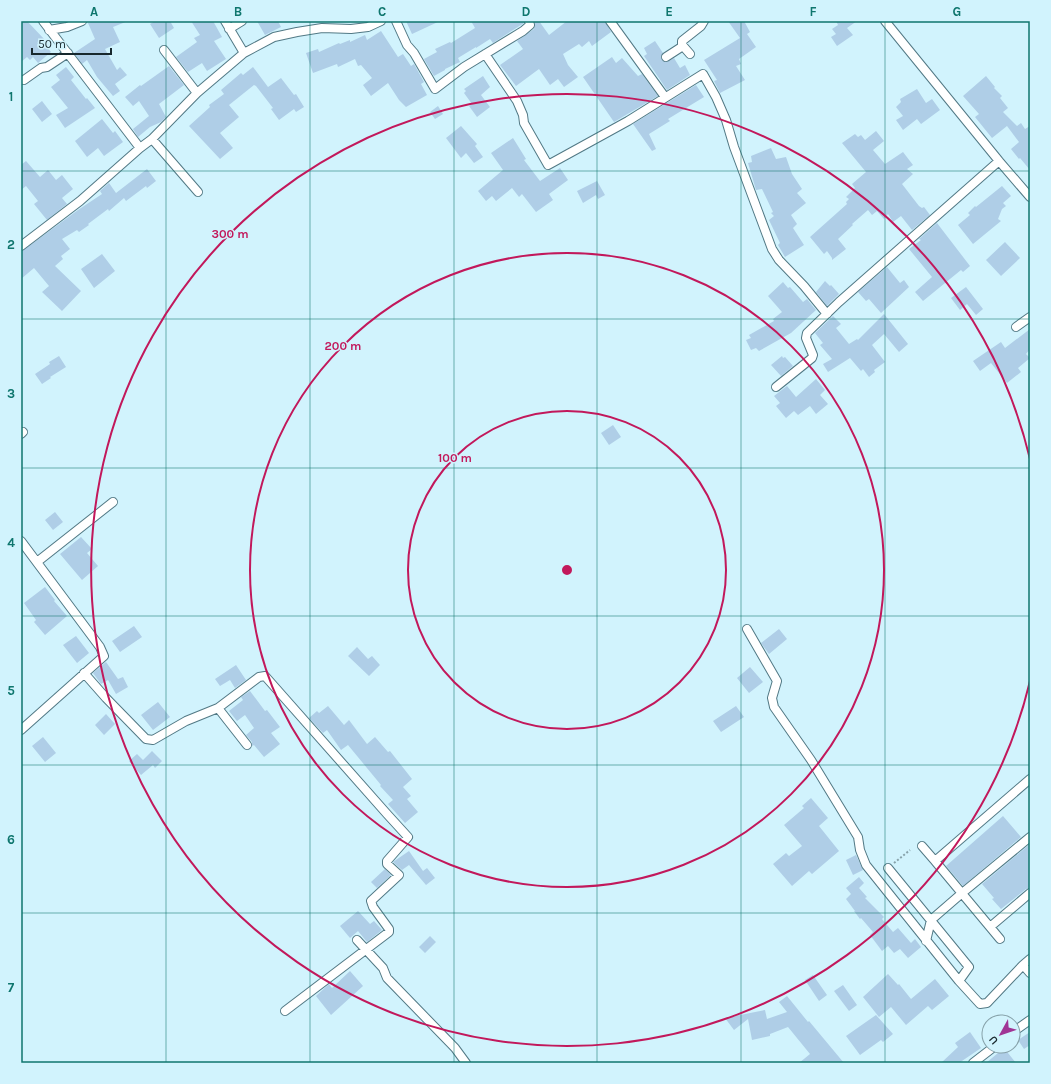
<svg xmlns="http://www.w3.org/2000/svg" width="1051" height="1084" font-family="Karla,sans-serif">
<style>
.building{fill:#afcee7}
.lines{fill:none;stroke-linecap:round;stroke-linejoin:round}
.minor-casing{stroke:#527985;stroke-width:10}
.path{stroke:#87a2aa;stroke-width:2;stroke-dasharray:2 2;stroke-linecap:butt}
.minor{stroke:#fff;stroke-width:8}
.grid{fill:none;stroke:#0f766e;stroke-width:1;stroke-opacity:0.55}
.ring{fill:none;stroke:#c2185b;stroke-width:2}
.centre{fill:#c2185b;stroke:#d1f3fd;stroke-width:2}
.ring-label{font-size:12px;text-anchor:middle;font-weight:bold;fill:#c2185b;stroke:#d1f3fd;stroke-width:3;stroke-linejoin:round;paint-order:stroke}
.neatline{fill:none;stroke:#0f766e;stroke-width:1.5}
.grid-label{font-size:13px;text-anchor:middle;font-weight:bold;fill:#0f766e}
</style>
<rect width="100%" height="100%" fill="#d1f3fd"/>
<!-- building -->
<path class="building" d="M21 21H27L45 40 43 42 51 52 38 63 33 57 30 60 27 57 21 62Z
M93 21H128L113 27 120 42 105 49 117 70 120 67 127 75 115 84 120 91 113 96 97 77 87 60 82 64 74 53 95 39 88 23Z
M155 21H170L174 28 159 38 150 24Z
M191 21H213L222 37 214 41 226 59 207 71 202 63 188 72 176 57 197 42 194 38 200 35Z
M257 21H278L281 27 265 35Z
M406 21H440L412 34Z
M471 21H524V23L493 43 490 39 476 48V47L458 58 460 62 445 69V70L434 76 424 59 437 52 435 49 450 42 451 43 475 28Z
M535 21H539L549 35 567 21H605L611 32 592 46 589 41 582 47 579 44 563 54 568 65 578 77 564 87 558 79 550 85 539 69 516 86 500 65 523 49 517 41 534 29 535 26Z
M728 21H744L750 32 747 34 756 47 739 59 741 64 736 66 745 80 720 93 714 81 717 80 704 60 740 38Z
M836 21H857L847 28 853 35 837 46 831 37 836 34 832 29 838 25Z
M381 31 398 57 403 54 411 66 414 64 424 82 421 84 427 95 406 107 399 100 388 83 371 96 363 85 372 78 361 65 358 66 355 59 338 67 337 64 313 73 306 53 318 49 319 52 339 43 340 44 350 40V42L365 35 367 40Z
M655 41 663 53 661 57 662 60 667 62 674 58 680 68 685 65 690 75 667 90 644 56 647 54 644 48Z
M612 57 616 63 622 58 638 76 642 74 658 96 614 122 583 77Z
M169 66 184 85 159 104 166 117 161 122 150 127 138 137 133 129 149 116 139 101 133 106 125 97 140 85 141 86Z
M66 67 74 77 71 80 86 99 87 98 95 108 65 128 56 115 68 108 51 87 60 80 56 75Z
M253 67 268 87 281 78 294 95 296 94 304 107 296 112 294 109 279 120 271 109 273 108 256 86 254 85 229 105 239 117 220 133 233 148 220 159 189 126 210 107 209 105 224 94 221 90 241 73 243 75Z
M483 76 490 87 481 95 490 107 477 117 469 106 472 104 464 93 466 91 464 89Z
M986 76 995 87 994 88 1002 96 1000 98 1008 108 1003 112 1017 126 1021 123 1025 129 1030 126V170L1020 158 1019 159 1011 149 1019 142 1007 126 992 138 975 117 979 114 963 96Z
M696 85 704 97 668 119 670 121 649 134 656 149 652 151 633 124Z
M917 89 926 103 932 99 940 110 921 124 917 119 903 130 896 120 903 116 896 107 901 102 900 99Z
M42 101 52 114 42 122 32 109Z
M438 106 443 114 435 119 430 112Z
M102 119 113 133 115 131 123 142 104 156 98 148 87 157 75 141Z
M461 126 477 144 475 146 483 157 474 163 466 153 461 158 446 138Z
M876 131 884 141 873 150 885 164 903 152 913 165 907 169 913 174 902 184 919 206 922 208 924 207 930 215 912 230 901 216 893 222 888 214 884 219 877 211 872 215 868 210 852 224 853 225 838 239 846 249 832 260V258L827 251 824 254 810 237 847 204 846 202 849 199 846 197 855 188 852 184 866 172 842 143 855 134 858 137 861 135 865 140Z
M513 138 526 159 524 160 540 181 560 168 568 180 549 194 553 200 536 212 522 194 519 197 512 188 496 201 492 196 486 201 478 191 503 170 491 153Z
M771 148 776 159 786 157 792 174 802 189 797 193 806 203 791 215 797 224 793 228 804 245 785 257 778 245 780 243 769 220 774 216 771 213 773 212 762 189 756 190 748 163 752 162 751 156Z
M26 161 40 177 48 170 56 180 62 175 73 189 62 198 67 204 47 220 34 204 38 201 26 186 21 190V165Z
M147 169 156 181 147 188 146 186 126 201 124 198 109 211 108 209 88 224 89 225 79 232 77 230 62 239 70 249 61 256 63 259 55 266 81 291 62 311 42 292 49 286 34 268 21 279V252L78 210 102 194 100 191 109 183 116 193Z
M597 181 605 195 598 199 596 195 583 203 577 191Z
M1002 186 1011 196 1003 203 1006 206 1002 209 998 219 1001 221 973 244 958 225 970 215 968 213 975 206 976 207Z
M937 223 970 266 963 272 961 270 923 301 915 292 932 277 909 249 921 240 919 239Z
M1005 242 1020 258 1001 276 986 260Z
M102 254 115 271 94 288 81 269Z
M887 267 900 283 904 280 909 287 881 313 869 299 866 301 858 292Z
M825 281 830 286 831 285 839 294 827 306 816 292Z
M783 282 788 288 790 287 803 302 807 299 816 310 791 333 759 351 756 348 751 350 746 340 751 338 749 335 774 321 773 319 782 312 768 296Z
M966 287 983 309 976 315 967 304 960 310 951 298Z
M884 314 908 344 899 352 884 334 872 345 885 362 874 370 875 372 869 377 863 369 861 371 850 358 828 372 823 364 832 359 820 345 823 343 815 333 833 316 841 324 836 328 849 344 857 339 858 340Z
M1030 329V349L1026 354 1030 358 1018 368 1021 372 1007 383 991 363 980 371 973 361 1001 342 1005 348Z
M59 356 66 367 50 377 51 378 42 384 35 374 50 364 49 362Z
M782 356 783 358 785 357 793 366 781 376 771 365Z
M816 379 825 390 820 395 828 404 816 414 810 406 798 415 794 411 786 418 776 406 780 403 774 396 787 386 796 397Z
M613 425 621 437 609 445 601 433Z
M55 512 63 522 53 530 45 520Z
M81 537 92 549 87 553 98 566 82 580 60 554Z
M45 587 55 600 54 601 67 616 45 635 34 622 36 620 24 603Z
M134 626 142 637 120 652 112 641Z
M779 629 787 639 769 654 761 643Z
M76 636 89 653 77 663 63 645Z
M357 647 368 659 372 656 380 665 369 676 348 656Z
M106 662 118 679 123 677 128 687 116 694 108 680 101 684 93 673Z
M236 665 246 680 235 688 230 680 220 686 215 679Z
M750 667 763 682 749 693 737 678Z
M250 691 265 711 267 710 280 727 271 733 280 744 264 757 254 745 252 746V742L246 735 254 728 245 715 237 721 229 711 243 700 241 697Z
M158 702 170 717 153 730 141 715Z
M328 706 344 725 349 720 367 744 375 737 388 752 390 751 412 779 403 787 411 796 407 799 418 812 405 823 388 804 393 800 380 786 381 785 348 745 341 750 327 730 323 733 309 718 317 711 319 713Z
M736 706 744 717 721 732 713 721Z
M106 714 115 724 104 735 95 725Z
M43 737 56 753 45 762 32 746Z
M152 751 162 761 155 768 153 765 141 775 129 761 137 754 143 760Z
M811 798 828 818 819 826 839 851 812 874 809 871 792 886 773 864 786 853 789 856 802 846 784 825 804 808 802 806Z
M1003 816 1021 837 963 886 946 866Z
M1030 844V888L1026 889 1001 909 992 899 994 898 982 884Z
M409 851 423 871 427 868 435 878 426 885 409 865 402 870 393 862Z
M856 855 863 870 853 875 846 860Z
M385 869 391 875 377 888 371 882Z
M859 877 864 883 859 888 867 897 865 898 884 917 882 919 893 932 898 928 911 943 915 939 921 947 908 958 900 949 894 953 888 946 882 951 870 935 873 932 861 918 860 919 854 911H855L846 899 851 894 846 888Z
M358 911 370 924 374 921 382 930 367 942 358 931 350 938 340 926Z
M430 936 436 942 425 953 419 947Z
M350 971 363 986 331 1015 316 996 329 984 332 988Z
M888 974 898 985 899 984 911 999 935 979 949 996 932 1010 928 1006 906 1025 891 1007 879 1017 863 997Z
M813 975 827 995 819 1001 805 980Z
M843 985 857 1005 849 1011 834 991Z
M787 996 808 1022 809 1021 844 1063H799L810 1054 788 1027 770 1034V1036L752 1040 748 1019 734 1030 725 1018 765 1010 767 1019 787 1012 779 1002Z
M876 1015 893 1034 883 1042 881 1040 860 1055 846 1036Z
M970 1032 981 1048 959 1063H941L958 1047 955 1043Z
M1030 1032V1045L1024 1049 1018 1040Z
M1004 1048 1016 1063H986Z"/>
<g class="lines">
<defs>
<path id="minor" d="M43 21 140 148
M225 21 244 53
M396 21 407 45 414 53 435 89 464 67 523 31 530 25 529 21
M610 21 665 97
M885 21 999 161 1030 197
M229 29 242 21
M49 30 67 27 82 21
M682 46V41L701 26 704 21
M164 50 197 93
M485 54 517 101 523 115 524 123 548 165 628 121 703 74 716 97 726 120 734 147 772 249 779 260 804 286 827 314
M666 57 683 46 690 54
M24 80 41 68 47 67 68 53
M152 139 198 192
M21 246 80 201 140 148 152 139 197 93 244 53 274 37 297 32 322 28 351 29 368 27 381 21
M1016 327 1030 317
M776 387 812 358 813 355 806 338 807 333 839 302 999 161
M21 434 23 432
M21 541 100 647 104 656 21 730
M37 562 113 502
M747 629 777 681 772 698 774 707 811 760 858 837 860 850 866 865 959 981 980 1004 987 1003 1023 965 1030 959
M84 673 106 698 146 739 153 740 186 721 218 708 247 745
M218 708 259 677 265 676 387 814 408 837 387 861V864L399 875 371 901 373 907 389 929V932L285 1011
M1030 779 935 861 990 927 1030 893
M922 846 935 861
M888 868 969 967 959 981
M990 927 1000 939
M357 940 383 968 387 978 455 1048 466 1063
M926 941 931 920 961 894 1030 837
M1023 965 1030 973
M1013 1032 1030 1020
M973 1063 995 1046"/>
</defs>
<!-- minor casing -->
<use href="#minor" class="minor-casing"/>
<!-- path -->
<path class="path" d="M894 863 910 850"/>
<!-- minor -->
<use href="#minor" class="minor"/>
</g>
<!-- grid -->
<path class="grid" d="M166 21V1063M310 21V1063M454 21V1063M597 21V1063M741 21V1063M885 21V1063M21 171H1030M21 319H1030M21 468H1030M21 616H1030M21 765H1030M21 913H1030"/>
<!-- distance rings -->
<g class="ring">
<circle cx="567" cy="570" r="159"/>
<circle cx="567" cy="570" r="317"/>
<path d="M1030 681A476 476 0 1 1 1030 459"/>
</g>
<circle cx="567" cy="570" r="6" class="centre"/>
<g class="ring-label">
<text x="230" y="238">300 m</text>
<text x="343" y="350">200 m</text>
<text x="455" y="462">100 m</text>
</g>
<!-- border -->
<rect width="1051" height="1084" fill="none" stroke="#d1f3fd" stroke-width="44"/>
<!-- north arrow -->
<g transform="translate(1001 1034) rotate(230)"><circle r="19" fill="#d1f3fd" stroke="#87a2aa"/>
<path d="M0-3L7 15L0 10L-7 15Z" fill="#a03495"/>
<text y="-6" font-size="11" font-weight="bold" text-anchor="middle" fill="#18282d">U</text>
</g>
<!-- scale -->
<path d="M32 48v6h79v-6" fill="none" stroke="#18282d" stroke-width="2"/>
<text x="38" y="48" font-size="12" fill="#18282d" stroke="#d1f3fd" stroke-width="3" paint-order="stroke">50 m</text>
<rect x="22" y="22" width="1007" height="1040" class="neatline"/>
<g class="grid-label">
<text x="94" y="16">A</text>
<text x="238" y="16">B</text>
<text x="382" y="16">C</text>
<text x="526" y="16">D</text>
<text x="669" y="16">E</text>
<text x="813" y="16">F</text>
<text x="957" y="16">G</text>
<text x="11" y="101">1</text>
<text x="11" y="249">2</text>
<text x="11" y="398">3</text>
<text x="11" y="547">4</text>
<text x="11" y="695">5</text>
<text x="11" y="844">6</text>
<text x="11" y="992">7</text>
</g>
</svg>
